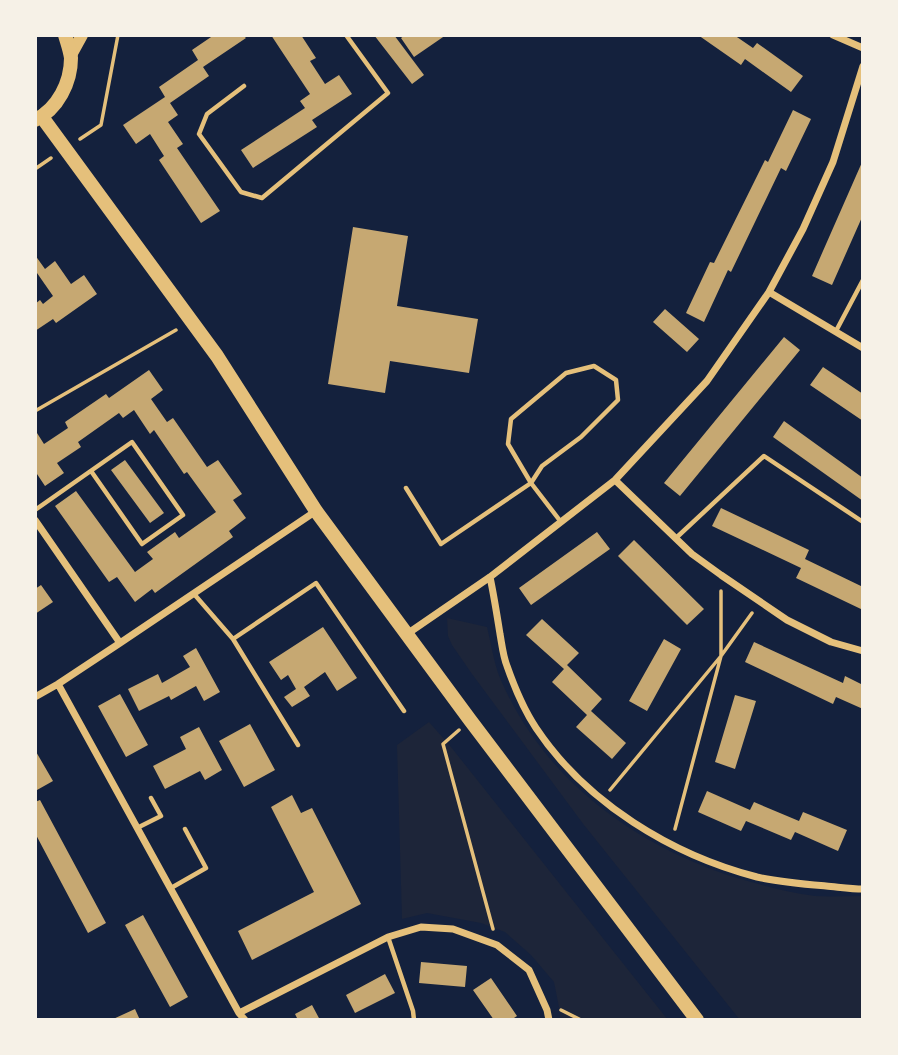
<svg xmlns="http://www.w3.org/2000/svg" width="898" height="1055" font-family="'PT Sans',sans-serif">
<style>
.green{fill:#1d2539}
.building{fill:#c6a872}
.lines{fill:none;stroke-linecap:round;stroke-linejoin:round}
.path{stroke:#e5c07b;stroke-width:3.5}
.service{stroke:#e5c07b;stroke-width:4.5}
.minor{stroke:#e5c07b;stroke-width:7}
.tertiary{stroke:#e5c07b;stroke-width:12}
.secondary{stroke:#e5c07b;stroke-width:14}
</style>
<rect width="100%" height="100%" fill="#14213d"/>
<!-- green -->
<path class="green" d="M447 618 487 627C491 643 494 663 500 678 543 779 635 846 737 878 762 885 789 893 815 896 831 897 847 896 863 896V1020H740L584 825 472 674 452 645 448 636Z
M429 722 451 747 668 1020H560V1012L554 982 531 955 505 932 481 923 427 913 402 919 397 745Z"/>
<!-- building -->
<path class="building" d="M214 35H243L246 38 203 67 209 76 170 103 178 115 168 122 183 144 177 148 220 211 201 223 159 160 164 156 150 134 136 144 123 125 165 97 159 87 198 60 192 50Z
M271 35H301L316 58 310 61 325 84 339 75 352 94 312 120 317 127 253 168 241 150 305 108 300 101 310 94Z
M374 35H394L424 75 412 84Z
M405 35H446L414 57 401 38Z
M698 35H734L753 48 757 43 803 76 791 92 745 59 741 65Z
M793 110 811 119 786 171 781 168 731 272 728 270 704 322 686 313 710 262 714 263 765 160 768 162Z
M863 160V215L832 285 812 276Z
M353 227 408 236 397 306 478 319 469 373 390 361 385 393 328 384Z
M35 255 45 269 55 261 71 284 84 275 97 294 56 323 53 319 35 331V304L40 300 43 304 53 296 37 273 35 275Z
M665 309 699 339 687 352 653 322Z
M784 337 800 350 680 496 664 483Z
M823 367 863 394V421L810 385Z
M149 370 163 390 151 399 167 422 173 418 207 467 218 460 242 494 233 500 246 518 229 531 233 537 155 593 152 589 135 602 117 577 109 582 55 506 76 491 135 572 153 559 147 552 175 532 179 538 216 512 187 472 184 474 154 430 150 434 134 410 123 418 119 413 78 442 81 447 57 463 64 473 45 486 35 471V435L37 433 44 444 68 428 65 422 106 394 109 398Z
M784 421 863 478V501L773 437Z
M125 460 164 513 150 523 111 470Z
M721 508 809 550 805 559 863 587V610L796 578 801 568 712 526Z
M597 532 610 549 531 605 519 588Z
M634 540 704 609 687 625 618 556Z
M41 585 53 602 35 614V589Z
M542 619 579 653 567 665 602 699 591 711 626 743 612 759 576 727 587 715 552 682 564 669 526 635Z
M323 627 357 678 337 691 325 672 304 687 310 696 292 707 284 697 296 689 288 675 281 680 269 662Z
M664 639 681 649 647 711 629 701Z
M754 642 843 683 845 676 863 685V709L836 697 833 704 745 662Z
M196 648 220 692 204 701 196 686 171 700 169 696 139 711 128 689 158 674 162 683 190 667 183 656Z
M120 694 148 745 126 757 98 706Z
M735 695 756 701 735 769 715 762Z
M250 724 275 770 244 787 219 741Z
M199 727 222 770 205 780 200 771 165 789 153 766 186 749 180 737Z
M35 750 53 781 37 790 35 787Z
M707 791 750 810 754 802 799 821 803 812 847 830 838 851 795 832 791 840 746 821 741 831 698 812Z
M292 795 301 813 312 808 361 904 252 960 238 931 314 892 271 807Z
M40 800 106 923 88 933 35 833V802Z
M143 915 188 997 170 1007 125 925Z
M421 962 467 966 465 987 419 983Z
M385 974 395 993 355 1013 346 995Z
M491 978 517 1016 511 1020H494L473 990Z
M312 1005 320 1020H298L295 1014Z
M135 1009 140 1020H111Z"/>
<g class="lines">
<!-- path -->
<path class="path" d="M80 139 101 125 118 35
M35 169 51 158
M35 411 176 330
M459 730 443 744 493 929
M610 790 721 656 752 613
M675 829 721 656V591
M561 1010 581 1020"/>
<!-- service -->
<path class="service" d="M244 86 207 114 199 134 241 192 262 198 388 93 346 35
M836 331 863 280
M406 488 441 544 531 483 542 466 581 437 618 400 616 380 594 366 566 373 511 419 508 444 531 483 561 522
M35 510 132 442 183 515 142 544 91 471
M676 538 764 456 863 522
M194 594 233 639 316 583 404 711
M233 639 298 745
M137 828 161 816 151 798
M171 888 206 868 185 829
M388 937 413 1011 414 1020"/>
<!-- minor -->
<path class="minor" d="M833 35 863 48
M769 292 863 348
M615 480 692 554 721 575 787 620 831 642 863 651
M35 520 120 643
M490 577C494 596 497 615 500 634 502 645 503 656 507 666 514 686 524 710 536 728 586 803 672 855 757 877 779 882 803 884 826 886 838 887 851 889 863 889
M407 634 490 577 615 480 707 381 769 292 803 229 833 162 863 66
M58 684 239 1013 245 1020
M35 697 58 684 120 643 316 511
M239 1013 388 937 421 927 453 929 497 945 529 970 547 1010 549 1020"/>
<!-- tertiary -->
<path class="tertiary" d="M71 55 82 35"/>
<!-- secondary -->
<path class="secondary" d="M42 117 217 356 316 511 470 720 697 1020
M35 120C58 109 71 82 71 58 70 50 67 42 65 35"/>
</g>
<!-- border -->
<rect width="898" height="1055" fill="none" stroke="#f6f1e7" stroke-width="74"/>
</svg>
